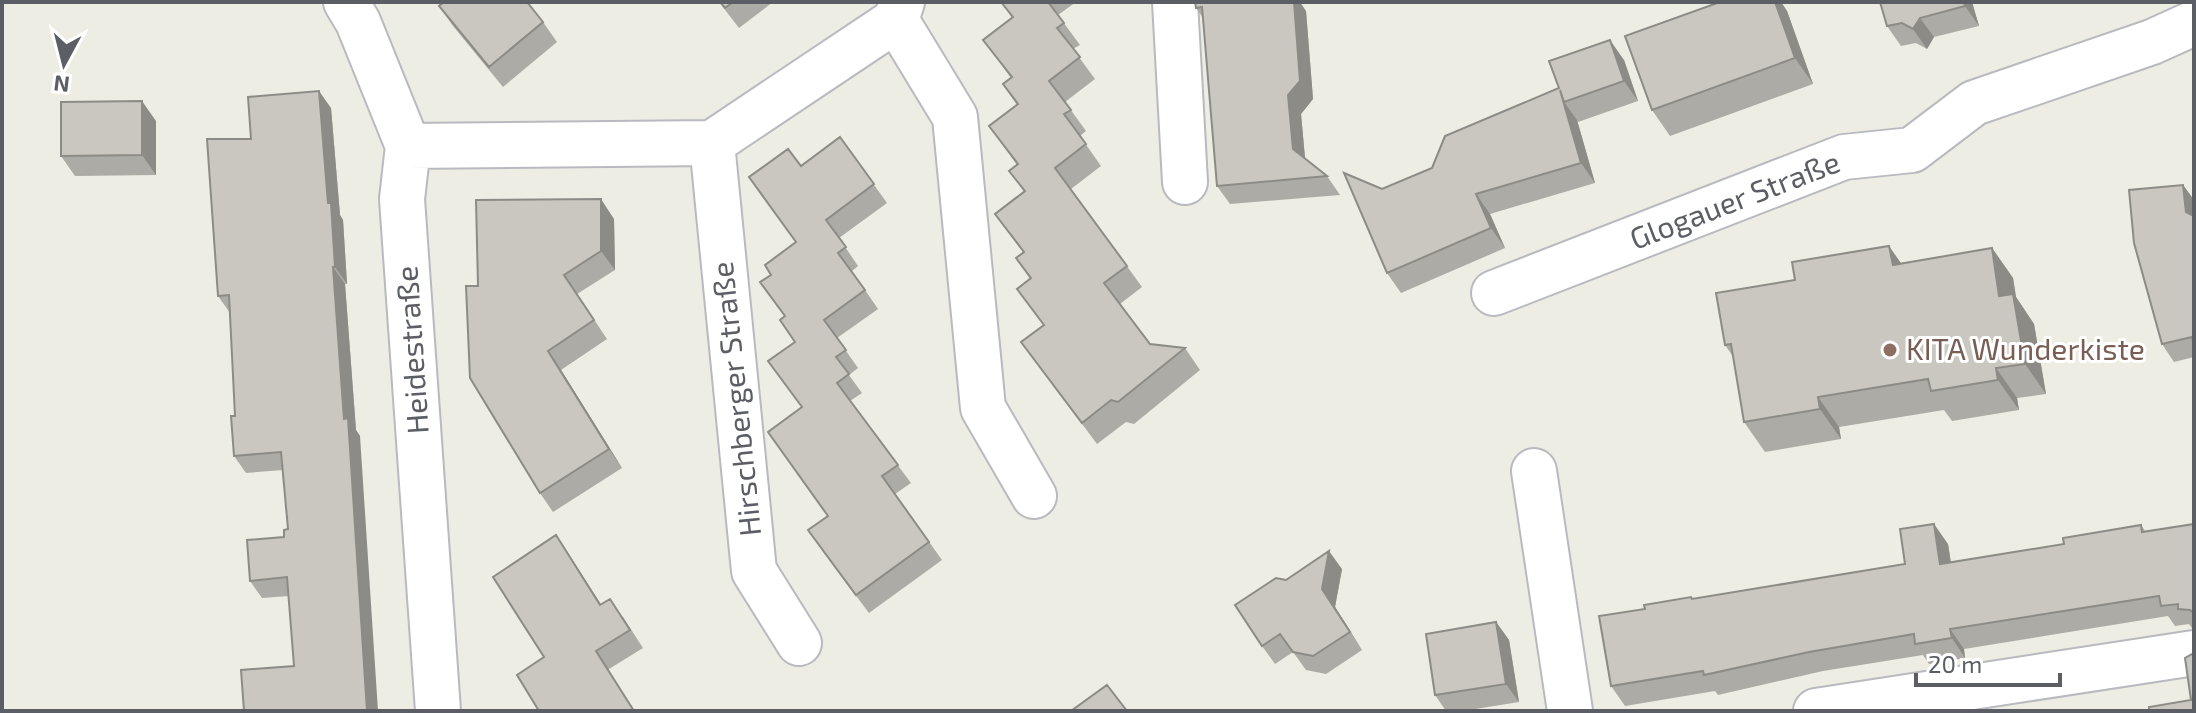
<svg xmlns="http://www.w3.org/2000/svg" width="2196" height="713" font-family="'Exo 2',sans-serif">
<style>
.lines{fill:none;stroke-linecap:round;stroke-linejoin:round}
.minor-casing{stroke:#b8babf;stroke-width:48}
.minor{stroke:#fff;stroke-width:44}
.wall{fill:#adaba5}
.shaded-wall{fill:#8d8b86}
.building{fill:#c9c7c0;stroke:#8d8b86;stroke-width:2}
.education-dot{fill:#8d6e63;stroke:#fff;stroke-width:3}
.labels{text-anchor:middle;stroke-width:6;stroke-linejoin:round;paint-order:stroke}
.street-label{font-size:30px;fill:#5b5e64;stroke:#fff}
.education-label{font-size:30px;fill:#785e54;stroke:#fff;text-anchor:start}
</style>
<rect width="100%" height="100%" fill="#eeede3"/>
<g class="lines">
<defs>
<path id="minor" d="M346 2 358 22 408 146 402 199 438 711
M1175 2 1185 182
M896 20 955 117 983 408 1034 496
M712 143 754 571 799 643
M408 146 712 143 896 20 902 2
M1494 293 1844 157 1912 150 1974 103 2152 42 2194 23
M1534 471 1570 711
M1816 711 2194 653"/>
</defs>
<!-- minor casing -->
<use href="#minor" class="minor-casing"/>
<!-- minor -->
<use href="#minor" class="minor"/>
</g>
<!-- wall -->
<path class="wall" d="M719 2H773L739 28Z
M1001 2H1076L1058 15 1080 45 1073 49 1095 79 1065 102 1086 131 1080 136 1101 166 1071 189 1142 287 1120 304 1150 344 1185 348 1200 370 1134 424 1126 422 1097 444 1021 342 1043 325 1017 289 1030 279 1016 258 1023 252 995 214 1024 192 1009 171 1017 165 989 126 1017 105 1003 84 1011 78 983 40 1012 18Z
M1720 2H1781L1787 11 1813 84 1670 136 1652 110Z
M1880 2H1972L1979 26 1934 37 1927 49 1916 43 1901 46 1887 26Z
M439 6 543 22 557 42 503 87 453 26Z
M1196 8 1306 11 1313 99 1301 114 1305 159 1327 176 1340 195 1230 204 1217 186 1203 18Z
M1624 60 1638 101 1578 122 1577 120 1595 183 1490 214 1505 248 1401 293 1387 273 1382 189 1432 168Z
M331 108 340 215 343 220 347 284H345L356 430 360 436 294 666 289 596 262 598 250 581 284 537 288 529 283 470 246 473 234 456 235 416 230 313 218 296 251 139Z
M156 121V175L75 176 61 156Z
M840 137 887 203 839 238 858 266 852 271 878 309 837 338 858 368 849 375 862 393 850 401 911 483 895 494 942 560 869 613 821 549 828 516 801 407 795 342 785 317 771 275 796 242 801 166Z
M2183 185 2194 200V357L2174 362 2162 344Z
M614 219 615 270 577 294 607 339 561 370 622 468 553 512 540 493 478 286Z
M1992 248 2013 278 2016 297 2034 324 2046 394 2017 398 2019 410 1952 421 1944 410 1839 427 1841 439 1765 452 1744 422 1734 358 1725 345 1901 263Z
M2194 524V629L2192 628 2189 624 2175 626 2168 616 1964 649 1965 658 1929 664 1923 655 1823 671 1718 695 1715 691 1625 706 1611 686 1693 599 1905 564 1948 544 1951 562 2064 544 2141 525 2145 531Z
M568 553 601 605 623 617 643 648 609 669 544 657Z
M1342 569 1335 607 1362 650 1326 674 1306 670 1293 652 1275 664 1262 646 1286 580Z
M1496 622 1509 640 1519 702 1463 711H1446L1435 695Z"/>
<!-- shaded-wall -->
<path class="shaded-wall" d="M1294 2H1300L1306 11 1313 99 1301 114 1306 168 1293 149 1288 95Z
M1775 2H1781L1787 11 1813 84 1795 58Z
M1964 2H1972L1979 26 1965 6Z
M1920 18 1934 37 1927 49 1913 29Z
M1610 40 1624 60 1638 101 1624 81Z
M1560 90 1564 102 1577 120 1595 183 1581 163Z
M319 91 331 108 340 215 343 220 347 284 335 267 328 203Z
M142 101 156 121V175L142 155Z
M2183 185 2194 200V223L2186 212Z
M1476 194 1490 214 1505 248 1491 228Z
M601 199 614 219 615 270 601 251Z
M1889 246 1910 276 1893 265Z
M1992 248 2013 278 2016 297 2034 324 2046 394 2025 364 1999 296Z
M333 267 345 284 356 430 360 436 378 711H367Z
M548 351 561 370 622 468 609 449Z
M1996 368 2017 398 2019 410 1998 380Z
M1818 397 1839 427 1841 439 1820 409Z
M1934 524 1948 544 1954 584 1940 564Z
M556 535 568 553 613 623 600 605Z
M1329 551 1342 569 1335 607 1362 650 1322 589Z
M1496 622 1509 640 1519 702 1506 684Z
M1950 629 1964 649 1965 658 1952 638Z"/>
<!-- building -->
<path class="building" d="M444 2H527L543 22 489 67 439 6Z
M720 2H733L725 8Z
M1001 2H1048L1064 23 1057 28 1080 57 1049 81 1071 110 1064 114 1086 144 1055 168 1127 266 1104 283 1150 344 1185 348 1118 402 1111 400 1082 423 1021 342 1044 325 1017 289 1031 278 1016 258 1024 252 995 214 1025 191 1009 171 1018 164 989 126 1018 104 1003 84 1012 77 983 40 1013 17Z
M1195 2H1294L1300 81 1288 95 1293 149 1327 176 1217 186 1202 7 1196 8Z
M1720 2H1775L1795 58 1652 110 1625 36Z
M1880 2H1964L1965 6 1920 18 1913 29 1902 23 1887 26Z
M1610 40 1624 81 1564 102 1560 90 1581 163 1476 194 1491 228 1387 273 1344 173 1382 189 1432 168 1445 136 1559 88 1549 61Z
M319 91 328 203H331L335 267H333L344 419 348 418 367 711H244L241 670 294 666 287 577 250 581 247 540 284 537V530L288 529 281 452 234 456 231 416H235L229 295 218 296 207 139H251L248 97Z
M142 101V155L61 156V102Z
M840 137 874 184 826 220 846 247 838 253 865 290 824 320 846 350 836 357 849 374 837 383 898 465 882 476 929 542 856 595 808 530 828 516 768 432 802 407 768 361 795 342 780 320 785 316 760 282 771 275 765 265 796 242 749 177 788 149 801 166Z
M2183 185 2186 212 2194 216V346L2192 337 2162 344 2134 243 2129 190Z
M601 199V251L564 275 594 320 548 351 609 449 540 493 470 378 466 286H478L476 200Z
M1889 246 1893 265 1992 248 1999 296 2013 294 2025 364 1996 368 1998 380 1931 391 1928 379 1818 397 1820 409 1744 422 1731 344 1725 345 1716 293 1795 280 1792 262Z
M1934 524 1940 564 2064 544 2063 538 2141 525 2142 532 2194 524V613L2190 610 2178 609V604L2161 606 2159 596 1950 629 1952 638 1915 644 1914 634 1809 652 1704 675 1703 671 1611 686 1599 616 1645 609 1644 605 1691 597 1692 599 1905 564 1900 529Z
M556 535 600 605 610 599 630 630 596 651 634 711H539L517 675 544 657 493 577Z
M1329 551 1322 589 1350 632 1313 656 1293 652 1280 634 1262 646 1235 605 1276 578 1286 580Z
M1496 622 1506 684 1435 695 1426 634Z
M2194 653V711H2149V707L2191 700 2185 658Z
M1107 685 1127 711H1071Z"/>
<!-- markers -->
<circle class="education-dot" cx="1890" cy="350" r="8"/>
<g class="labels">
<!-- street labels -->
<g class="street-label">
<text transform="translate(1735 201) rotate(-21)" y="10">Glogauer Straße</text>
<text transform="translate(413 350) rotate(-94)" y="10">Heidestraße</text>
<text transform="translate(737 399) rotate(-96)" y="10">Hirschberger Straße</text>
</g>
<!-- education labels -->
<g class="education-label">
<text x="1906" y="360">KITA Wunderkiste</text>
</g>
</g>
<!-- border -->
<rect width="2196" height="713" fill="none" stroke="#5b5e64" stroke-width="8"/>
<!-- north arrow -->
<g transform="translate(64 64) rotate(187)" stroke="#ffffff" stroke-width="6" paint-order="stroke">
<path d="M0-6L14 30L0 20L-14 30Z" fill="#5b5e64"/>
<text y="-12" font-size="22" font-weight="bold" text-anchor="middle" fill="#5b5e64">N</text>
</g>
<!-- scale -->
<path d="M1916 673v12h144v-12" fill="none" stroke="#5b5e64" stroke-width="4"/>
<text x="1928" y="673" font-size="24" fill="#5b5e64" stroke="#ffffff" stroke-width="6" paint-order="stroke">20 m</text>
</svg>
